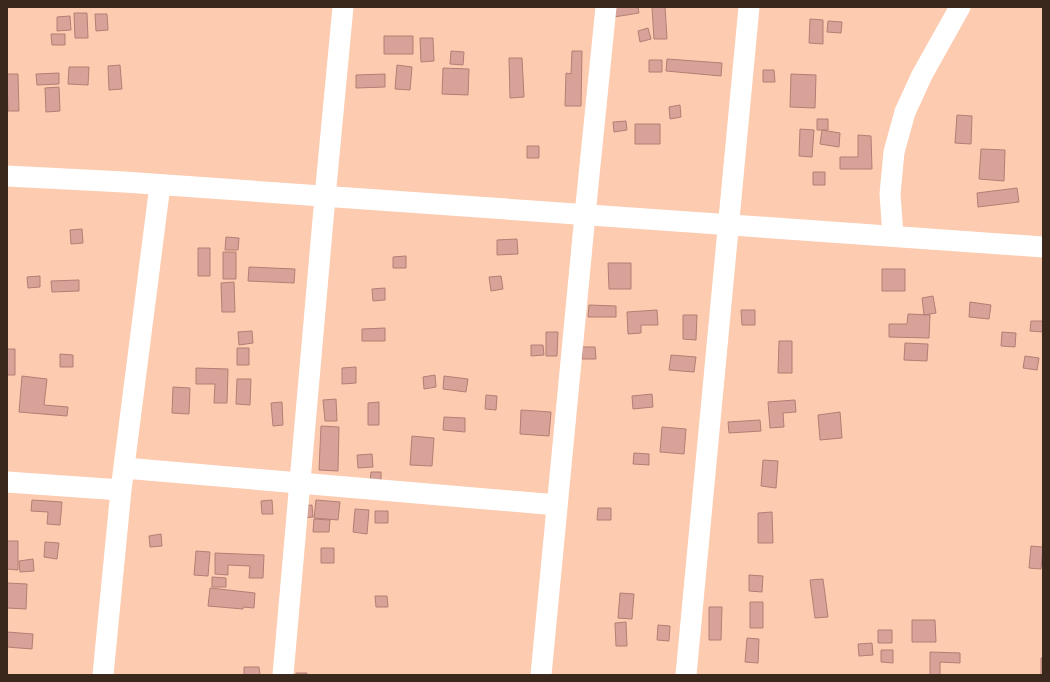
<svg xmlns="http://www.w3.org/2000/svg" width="1050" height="682" font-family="Montserrat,sans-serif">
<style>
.building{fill:#d9a298;stroke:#b37e75}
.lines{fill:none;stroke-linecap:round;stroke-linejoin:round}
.street{stroke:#fff;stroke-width:21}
</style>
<rect width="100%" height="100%" fill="#fdcbaf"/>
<!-- building -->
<path class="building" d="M612 7H638L639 13 614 17Z
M652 7H665L667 39H654Z
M74 13H87L88 38H75Z
M95 14H107L108 30 96 31Z
M70 16 71 30 57 31V17Z
M810 19 823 20V44L809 43Z
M828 21 842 22 841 33 827 32Z
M648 28 651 39 640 42 638 31Z
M51 34H65V45H52Z
M384 36H413V54H384Z
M420 38H433L434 61 421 62Z
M451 51 464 52 463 65 450 64Z
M572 51H582L581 106H565L566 73 571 74Z
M509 58H522L524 97 510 98Z
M667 59 722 63 721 76 666 71Z
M649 60H662V72H649Z
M120 65 122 89 109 90 108 66Z
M397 65 412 67 410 90 395 89Z
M69 67H89L88 85 68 84Z
M443 68 469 69 468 95 442 94Z
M763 70H774L775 82H763Z
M59 73V84L37 85 36 74Z
M7 74H18L19 111H8Z
M385 74V87L356 88V75Z
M791 74 816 75 815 108 790 107Z
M59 87 60 111 46 112 45 88Z
M680 105 681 117 670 119 669 107Z
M957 115 972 116 971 144 955 143Z
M817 119H828V130H817Z
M626 121 627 130 614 132 613 122Z
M635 124H660V144H635Z
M800 129 814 130 812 157 799 156Z
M822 130 840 133 839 147 820 144Z
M858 135 871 136 872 169H840V157H858Z
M527 146H539V158H527Z
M981 149 1005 150 1004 181 979 179Z
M813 172H825V185H813Z
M1017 188 1019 202 978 207 977 193Z
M82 229 83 243 71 244 70 230Z
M226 237 239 238 238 250H225Z
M517 239 518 254 497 255V240Z
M198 248H210V276H198Z
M223 252H236V279H223Z
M406 256V268H393V257Z
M608 263H631V289H609Z
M249 267 295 269 294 283 248 281Z
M882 269H905V291H882Z
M40 276V287L28 288 27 277Z
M501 276 503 289 491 291 489 277Z
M79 280V291L52 292 51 281Z
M234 282 235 312H222L221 283Z
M385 288V300L373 301 372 289Z
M933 296 936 313 924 315 922 298Z
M970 302 991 305 989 319 969 317Z
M589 305 616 306V317H588Z
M657 310 658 325H641V333L628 334 627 312Z
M741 310H755V325H742Z
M908 314 930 315 929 338 889 337V324H907Z
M683 315H697L696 340 683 339Z
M1031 321H1043V332L1030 331Z
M385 328V341H362V329Z
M252 331 253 343 239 345 238 332Z
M546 332H558L557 356H546Z
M1002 332 1016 333 1015 347 1001 346Z
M779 341H792V373H778Z
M905 343 928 344 927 361 904 360Z
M531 345H543L544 355 531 356Z
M582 347H595L596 359H582Z
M237 348H249V365H237Z
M7 349H15V375H7Z
M60 354 73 355V367H60Z
M671 355 696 357 694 372 669 370Z
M1025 356 1039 358 1037 370 1023 368Z
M356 367V383L342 384V368Z
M196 368 228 369 227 403H214L215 384H196Z
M435 375 436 387 424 389 423 377Z
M22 376 47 379 44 405 68 407 67 416 19 412Z
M444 376 468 379 466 392 443 389Z
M237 379H251L250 405 236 404Z
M173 387 190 388 189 414 172 413Z
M652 394 653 407 633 409 632 396Z
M486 395 497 396 496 410 485 409Z
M336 399 337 421H325L323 400Z
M795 400 796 412 783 413 784 427 770 428 768 402Z
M282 402 283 425 273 426 271 403Z
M379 402V425H368V403Z
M521 410 551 412 549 436 520 434Z
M840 412 842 438 820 440 818 415Z
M444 417 465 418V432L443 430Z
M760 420 761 431 729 433 728 422Z
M321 426 339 427 338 471 319 470Z
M662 427 686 429 684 454 660 452Z
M412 436 434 438 432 466 410 465Z
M634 453 649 454V465L633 464Z
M372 454 373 467 358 468 357 455Z
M763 460 778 461 776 488 761 486Z
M371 472H381V484L370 483Z
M32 500 62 502 60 525 47 524 48 512 31 511Z
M272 500 273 514H262L261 501Z
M316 500 340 502 338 520 314 518Z
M312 505 313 517 303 518 302 506Z
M598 508H611V520H597Z
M355 509 369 510 367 534 353 532Z
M375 511H388V523H375Z
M772 512 773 543H758V513Z
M314 519 330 520 329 532H313Z
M161 534 162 546 150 547 149 536Z
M7 541H18V570L7 569Z
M45 542 59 543 57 559 44 557Z
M1031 546 1043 547 1041 569 1029 568Z
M321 548H334V563H321Z
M196 551 210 552 208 576 194 575Z
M215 553 264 555 263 578H249L250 566 228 565V575L215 574Z
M33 559 34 571 20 572 19 561Z
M749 575 763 576 762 592 749 591Z
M212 577 226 578V587H212Z
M823 579 828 617 815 618 810 580Z
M7 583 27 584 26 609 7 608Z
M210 588 255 593 254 608 243 607V609L208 606Z
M620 593 634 594 632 619 618 618Z
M375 596H387L388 607H376Z
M750 602H763V628H750Z
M709 607H722L721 640H709Z
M912 620H935L936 642H912Z
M626 622 627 646H616L615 623Z
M658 625 670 626 669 641 657 640Z
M878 630H892V643H878Z
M7 632 33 634 32 649 7 647Z
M747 638 759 639 758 663 745 662Z
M872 643 873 655 859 656 858 644Z
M881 650H893V663L881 662Z
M930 652 960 653V663L940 662V675H930Z
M1041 658H1043V675H1041Z
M244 667H259L260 675H244Z
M296 673H307V675H296Z"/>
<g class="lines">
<!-- street -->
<path class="street" d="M7 176 124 182 1043 247
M893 235 890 194 894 152 905 112 922 75 960 7
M124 468 557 505
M7 482 121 490
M103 675 121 490 160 185
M283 675 325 197 343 7
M541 675 585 215 606 7
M686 675 749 7"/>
</g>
<!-- border -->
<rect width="1050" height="682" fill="none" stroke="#3b281d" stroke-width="16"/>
</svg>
